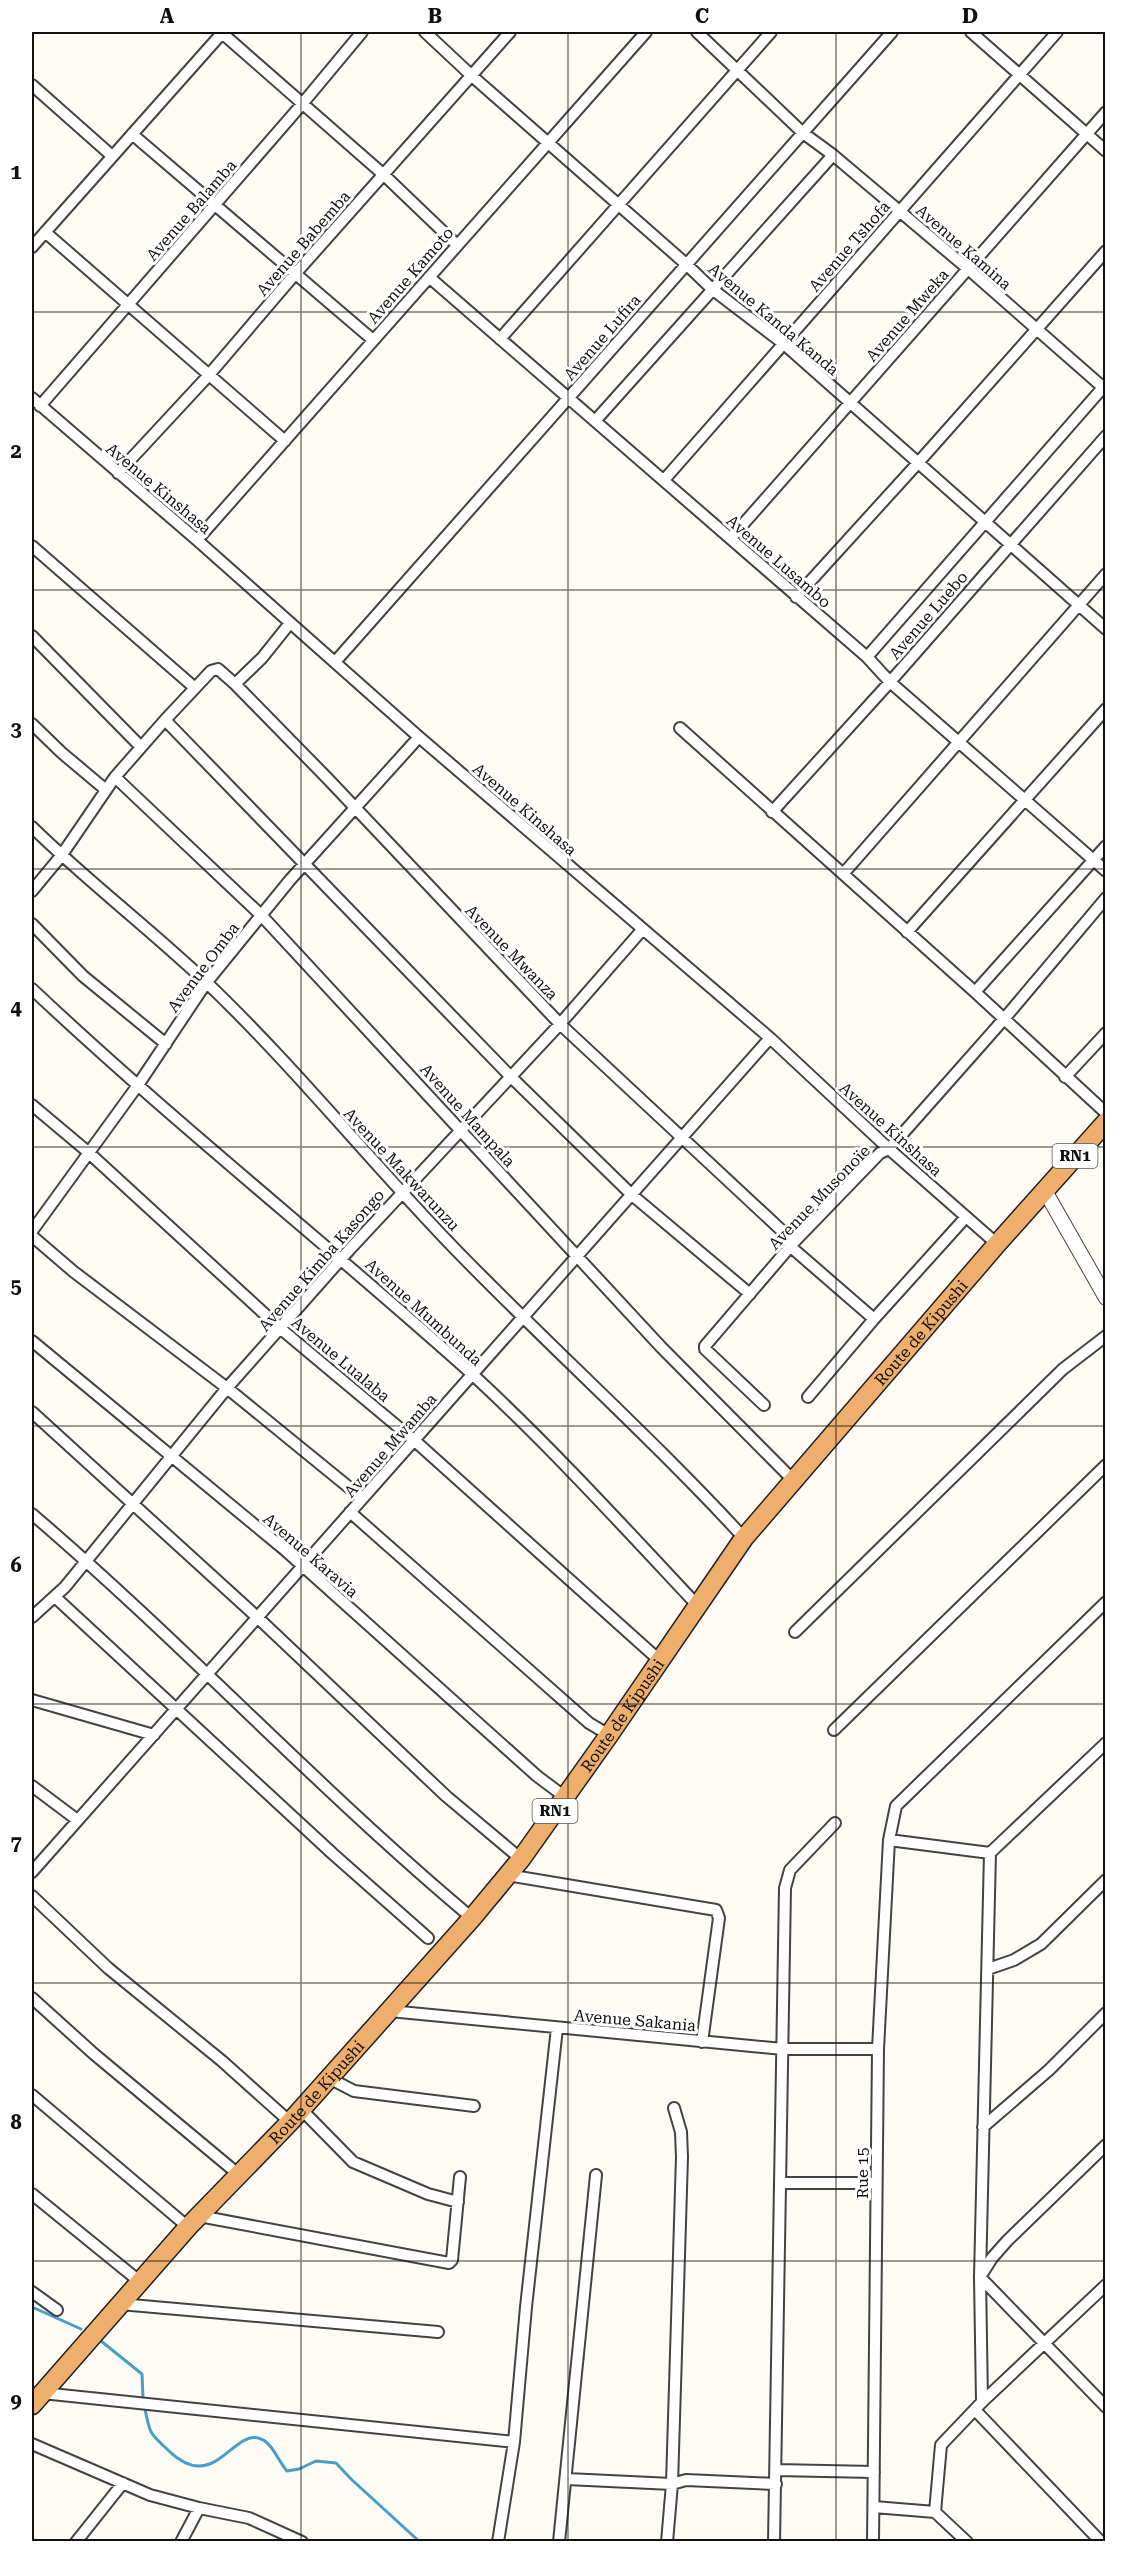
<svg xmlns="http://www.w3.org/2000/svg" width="1137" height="2573" font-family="'Roboto Serif',serif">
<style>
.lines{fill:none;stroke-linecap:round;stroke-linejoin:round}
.stream{stroke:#479ec6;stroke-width:3}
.minor-casing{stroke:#434343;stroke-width:14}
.tertiary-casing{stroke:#434343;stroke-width:16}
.trunk-casing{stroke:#212121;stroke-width:21}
.minor{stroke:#fff;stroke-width:10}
.tertiary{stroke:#fff;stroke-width:14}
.trunk{stroke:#eeae6c;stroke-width:18}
.grid{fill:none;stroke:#101010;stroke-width:1.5;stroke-opacity:0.55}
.labels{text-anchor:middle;stroke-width:6;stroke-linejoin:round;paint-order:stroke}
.shield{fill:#fff;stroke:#585858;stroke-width:1.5}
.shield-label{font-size:15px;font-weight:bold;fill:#101010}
.street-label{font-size:16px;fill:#101010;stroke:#fff}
.neatline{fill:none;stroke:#101010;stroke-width:2}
.grid-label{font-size:20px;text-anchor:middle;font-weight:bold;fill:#101010}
</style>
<rect width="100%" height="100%" fill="#fefbf4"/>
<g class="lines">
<!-- stream -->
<path class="stream" d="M32 2307 81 2329
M101 2341 142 2374 143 2398
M145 2409C150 2435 150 2433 169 2451 215 2495 233 2427 261 2439 272 2443 279 2462 287 2471L299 2469 316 2461 336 2463 351 2479 420 2542"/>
<defs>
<path id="minor" d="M425 32 472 76 686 264 712 289 784 344 1106 629
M697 32 803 133 833 155 967 268 1106 390
M971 32 1106 151
M222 33 384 175 456 244
M32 85 111 155
M132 134 373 340
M45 232 285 441
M32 247 223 32
M429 277 867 657 890 682 1106 871
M500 339 771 32
M32 398 197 540 419 737 770 1038 889 1149 997 1244
M40 406 303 103 362 32
M595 421 833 155
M118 473 208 376 295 274 510 32
M664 480 1057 32
M731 538 1106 112
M197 540 646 32
M32 546 195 688
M796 597 917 464 1106 251
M32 636 141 747
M867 657 1106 384
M335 662 892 32
M235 684 262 658 290 623
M165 720 510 1076 632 1195 750 1294
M32 724 62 753 106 790
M680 728 975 992 1106 1113
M115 777 261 915 661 1347 793 1480
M772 812 890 682 1106 436
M32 827C87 881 149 928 206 982 294 1066 370 1161 454 1248 549 1346 651 1437 744 1538
M843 874 1106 574
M32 891 61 856 115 777 165 720 211 671 218 669 235 684 328 779 560 1024 794 1242
M32 924 83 976 166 1044
M907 932 1106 709
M32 989C173 1122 326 1243 471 1373 550 1446 623 1526 697 1605
M975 992 1106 846
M1065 1077 1106 1033
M32 1105 88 1152 281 1329 415 1441 659 1660
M32 1231 138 1085 206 983 290 880 419 737
M32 1236 74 1272 227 1388 362 1498
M791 1247 874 1319
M32 1341 285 1550 537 1776 565 1797
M808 1397 874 1319 966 1217
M764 1405 705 1349V1346L794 1242 880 1153 889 1149 1004 1019 1106 898
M32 1412 257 1617 446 1796 521 1859
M350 1512 589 1723 609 1735
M32 1514C183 1643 319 1790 472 1918
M55 1597 333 1854 428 1938
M32 1617 65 1587 227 1388 350 1249 560 1024 642 930
M795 1632 1063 1369 1106 1336
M32 1700 154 1735
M834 1730 1106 1465
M32 1786 76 1819
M889 1840 990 1853
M990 1853 1106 1743
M32 1872 770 1038
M507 1875 716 1910 719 1918 702 2042
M32 1896 108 1968 222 2061 290 2122
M988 1969 1014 1960 1041 1944 1106 1880
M32 1998 94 2054 238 2174
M390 2011 783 2049H878
M329 2078 354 2091 474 2106
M32 2095 188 2227
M301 2109 353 2162 428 2194 458 2202
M983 2127 1049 2070 1106 2013
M1106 2145 1007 2241 992 2258 980 2277 1106 2407
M781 2183H876
M32 2194 139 2281
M199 2216 449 2263 452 2260 460 2177
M32 2292 57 2310
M120 2304 438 2332
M42 2393 514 2442
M982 2402 980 2277 990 1853
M975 2410 1101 2542
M32 2444 150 2495 199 2508 249 2518 302 2542
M776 2470 874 2472
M567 2479 672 2484 686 2480 776 2484
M874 2507 935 2512 967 2542
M935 2512 941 2445 982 2402 1106 2285
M76 2542 123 2483
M181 2542 199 2508
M498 2542 514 2442 526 2307 557 2028
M559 2542 596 2175
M667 2542 672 2484 682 2157 681 2132 674 2108
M774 2542 785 1888 790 1870 835 1823
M873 2542 878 2049 889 1840 896 1806 1106 1602"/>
<path id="tertiary" d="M1045 1191 1106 1298"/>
<g id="trunk">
<path id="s1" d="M32 2405 188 2227 290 2122 472 1918 521 1859 609 1735 744 1538 997 1244 1106 1122"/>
</g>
</defs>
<!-- minor casing -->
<use href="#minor" class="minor-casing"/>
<!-- tertiary casing -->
<use href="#tertiary" class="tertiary-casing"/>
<!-- trunk casing -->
<use href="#trunk" class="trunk-casing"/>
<!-- minor -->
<use href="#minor" class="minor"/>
<!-- tertiary -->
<use href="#tertiary" class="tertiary"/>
<!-- trunk -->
<use href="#trunk" class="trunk"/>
</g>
<!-- grid -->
<path class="grid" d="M301 32V2542M568 32V2542M836 32V2542M32 312H1106M32 590H1106M32 869H1106M32 1147H1106M32 1426H1106M32 1704H1106M32 1983H1106M32 2261H1106"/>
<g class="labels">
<!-- shield labels -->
<g class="shield">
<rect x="1052.5" y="1144" width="45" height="24" rx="4.5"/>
<rect x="532.5" y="1799" width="45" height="24" rx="4.5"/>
</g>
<g class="shield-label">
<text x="1075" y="1161">RN1</text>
<text x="555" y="1816">RN1</text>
</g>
<!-- street labels -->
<g class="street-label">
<text transform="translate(191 210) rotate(-49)" y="6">Avenue Balamba</text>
<text transform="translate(303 243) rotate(-49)" y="6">Avenue Babemba</text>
<text transform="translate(849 246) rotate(-49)" y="6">Avenue Tshofa</text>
<text transform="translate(964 247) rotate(41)" y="6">Avenue Kamina</text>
<text transform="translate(410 275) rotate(-49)" y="6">Avenue Kamoto</text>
<text transform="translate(907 315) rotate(-49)" y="6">Avenue Mweka</text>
<text transform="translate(774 319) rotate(40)" y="6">Avenue Kanda Kanda</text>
<text transform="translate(602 337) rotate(-49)" y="6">Avenue Lufira</text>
<text transform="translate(159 488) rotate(40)" y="6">Avenue Kinshasa</text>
<text transform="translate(779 561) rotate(41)" y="6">Avenue Lusambo</text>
<text transform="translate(928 615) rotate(-49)" y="6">Avenue Luebo</text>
<text transform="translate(525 809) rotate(41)" y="6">Avenue Kinshasa</text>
<text transform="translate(512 952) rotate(46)" y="6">Avenue Mwanza</text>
<text transform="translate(203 967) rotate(-53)" y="6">Avenue Omba</text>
<text transform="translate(468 1115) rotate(48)" y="6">Avenue Mampala</text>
<text transform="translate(891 1129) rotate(42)" y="6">Avenue Kinshasa</text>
<text transform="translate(402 1169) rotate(47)" y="6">Avenue Makwarunzu</text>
<text transform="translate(819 1197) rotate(-46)" y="6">Avenue Musonoïe</text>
<text transform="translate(321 1260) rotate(-49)" y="6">Avenue Kimba Kasongo</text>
<text transform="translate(424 1312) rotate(42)" y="6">Avenue Mumbunda</text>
<text dy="6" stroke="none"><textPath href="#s1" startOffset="1395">Route de Kipushi</textPath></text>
<text transform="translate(341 1359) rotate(40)" y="6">Avenue Lualaba</text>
<text transform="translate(390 1445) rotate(-49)" y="6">Avenue Mwamba</text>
<text transform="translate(311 1555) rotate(41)" y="6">Avenue Karavia</text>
<text dy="6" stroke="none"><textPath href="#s1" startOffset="909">Route de Kipushi</textPath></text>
<text transform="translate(635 2020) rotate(5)" y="6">Avenue Sakania</text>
<text dy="6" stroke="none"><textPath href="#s1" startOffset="423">Route de Kipushi</textPath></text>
<text transform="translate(862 2173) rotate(-90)" y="6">Rue 15</text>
</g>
</g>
<!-- border -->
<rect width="1137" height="2573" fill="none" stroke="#ffffff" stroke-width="66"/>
<rect x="33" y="33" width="1071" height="2507" class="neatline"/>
<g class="grid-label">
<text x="167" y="23">A</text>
<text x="435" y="23">B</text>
<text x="702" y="23">C</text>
<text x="970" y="23">D</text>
<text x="16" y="179">1</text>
<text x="16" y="458">2</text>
<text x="16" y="736">3</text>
<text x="16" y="1015">4</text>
<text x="16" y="1293">5</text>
<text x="16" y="1572">6</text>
<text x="16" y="1850">7</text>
<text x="16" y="2129">8</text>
<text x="16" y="2408">9</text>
</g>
</svg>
